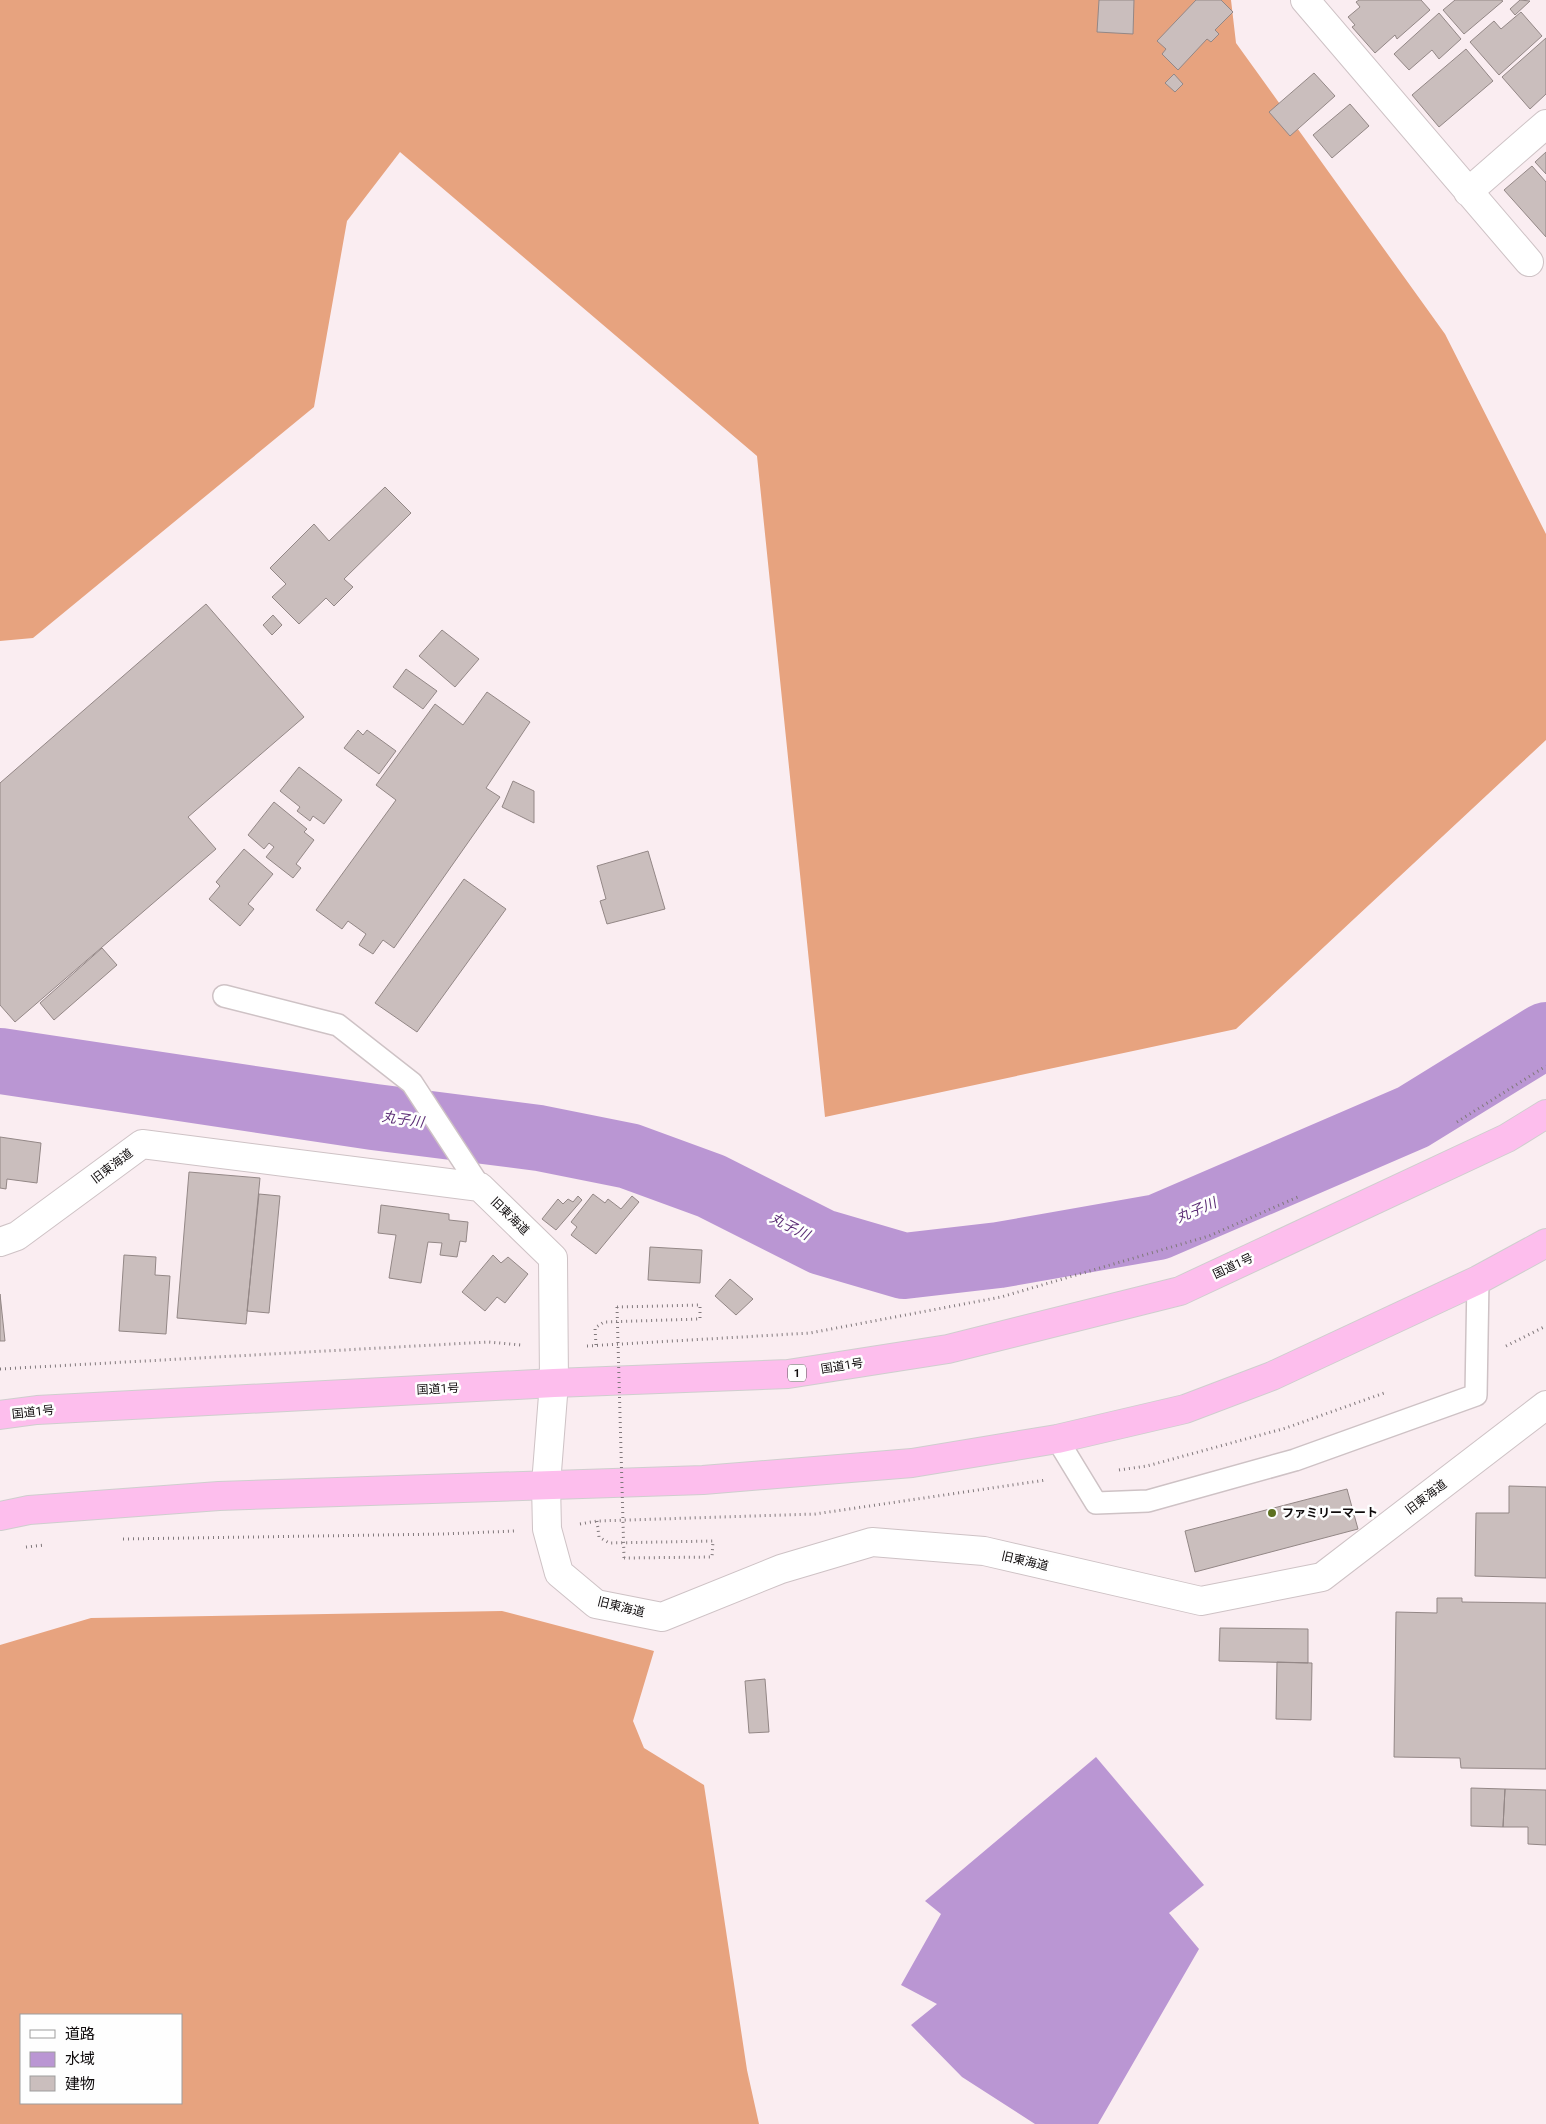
<svg xmlns="http://www.w3.org/2000/svg" width="1546" height="2124" font-family="Roboto,'Noto Sans JP',sans-serif">
<style>
.forest{fill:#e7a37f;fill-rule:evenodd}
.water{fill:#ba96d3}
.lines{fill:none;stroke-linecap:round;stroke-linejoin:round}
.river{stroke:#ba96d3;stroke-width:66}
.building{fill:#cabebd;stroke:#938786}
.lane-casing{stroke:#cec2c5;stroke-width:24}
.street-casing{stroke:#cec2c5;stroke-width:30}
.highway-casing{stroke:#cfcece;stroke-width:30}
.path{stroke:#80787b;stroke-width:3;stroke-dasharray:1 4;stroke-linecap:butt}
.lane{stroke:#fff;stroke-width:21}
.street{stroke:#fff;stroke-width:28}
.highway{stroke:#fdbeed;stroke-width:28}
.path-bridge{stroke:#80787b;stroke-width:3;stroke-dasharray:1 4;stroke-linecap:butt}
.poi-dot{fill:#5d7120;stroke:#fefefe;stroke-width:2}
.labels{text-anchor:middle;stroke-width:5;stroke-linejoin:round;paint-order:stroke}
.shield{fill:#fefefe;stroke:#575455;stroke-width:1}
.shield-label{font-size:11px;font-weight:bold;fill:#0f0b0c}
.street-label{font-size:12px;fill:#0f0b0c;stroke:#fefefe}
.poi-label{font-size:12px;font-weight:bold;fill:#0f0b0c;stroke:#fefefe;text-anchor:start}
.water-label{font-size:14px;font-style:italic;fill:#5b2d75;stroke:#fefefe}
</style>
<rect width="100%" height="100%" fill="#faedf1"/>
<!-- forest -->
<path class="forest" d="M0 0H1231L1236 43 1445 334 1546 534V740L1236 1029 825 1117 757 456 400 152 347 221 314 407 33 638 0 641Z
M502 1611 654 1651 633 1721 644 1748 704 1785 747 2070 759 2124H0V1645L91 1618ZM181 2015V2103H21V2015Z"/>
<!-- water -->
<path class="water" d="M1096 1757 1204 1885 1169 1913 1199 1949 1098 2124H1035L962 2077 911 2025 937 2004 901 1985 941 1914 925 1901Z"/>
<g class="lines">
<!-- river -->
<path class="river" d="M0 1061 374 1117 539 1138 629 1156 711 1186 822 1242 904 1266 999 1255 1158 1227 1413 1117 1546 1035"/>
</g>
<!-- building -->
<path class="building" d="M1099 0H1134L1133 34 1097 32Z
M1196 0H1221L1233 12 1215 30 1219 34 1211 42 1207 39 1178 70 1162 54 1166 49 1157 41Z
M1359 0H1421L1430 10 1397 39 1395 35 1375 53 1352 27 1355 25 1348 17 1360 7 1356 2Z
M1455 0H1501L1503 1 1464 34 1443 10Z
M1520 0 1530 1 1515 15 1510 9Z
M1521 12 1542 36 1499 75 1470 42 1494 21 1501 29Z
M1439 13 1461 39 1439 59 1432 50 1409 70 1394 54Z
M1546 38V94L1530 109 1502 77Z
M1466 49 1493 81 1439 127 1412 95Z
M1314 73 1335 96 1290 136 1269 112Z
M1174 74 1183 84 1175 92 1165 83Z
M1350 104 1369 126 1332 158 1313 135Z
M1546 152V174L1535 162Z
M1532 166 1546 182V237L1504 190Z
M385 487 411 513 344 579 353 587 334 606 326 598 299 624 272 597 286 584 270 568 314 524 329 541Z
M206 604 304 717 188 817 216 849 15 1022 0 1005V783Z
M273 615 282 625 272 635 263 625Z
M442 630 479 659 455 687 419 656Z
M406 669 437 691 423 709 393 687Z
M487 692 530 722 486 788 500 797 394 948 383 940 373 954 359 945 366 934 348 921 342 929 316 910 396 800 376 785 435 704 463 725Z
M358 730 363 735 367 730 396 751 379 774 344 748Z
M299 767 342 800 324 824 313 816 310 821 297 811 300 807 280 791Z
M513 781 534 791V823L502 807Z
M274 802 307 829 304 832 314 840 296 864 301 868 293 878 266 857 274 847 269 843 264 849 248 835Z
M244 849 273 874 248 904 254 909 240 926 209 899 220 886 216 882Z
M648 851 665 909 607 924 600 901 606 899 597 866Z
M464 879 506 909 417 1032 375 1003Z
M102 948 117 965 54 1020 40 1003Z
M0 1137 41 1143 37 1183 7 1179 6 1189 0 1188Z
M189 1172 260 1178 246 1324 177 1318Z
M259 1194 280 1196 269 1313 247 1311Z
M593 1194 605 1203 608 1199 621 1209 632 1196 639 1202 596 1254 571 1235 577 1227 571 1222Z
M578 1196 582 1200 556 1230 542 1219 558 1199 563 1204 568 1199 573 1202Z
M381 1205 449 1214V1220L468 1222 466 1242 460 1241 457 1257 440 1255 442 1243 428 1242 421 1283 389 1278 396 1235 378 1233Z
M650 1247 702 1250 700 1283 648 1280Z
M124 1255 156 1257 155 1275 170 1276 166 1334 119 1331Z
M493 1255 501 1263 508 1257 528 1274 505 1303 497 1297 485 1311 462 1292Z
M730 1279 753 1299 736 1315 715 1296Z
M0 1294 5 1341H0Z
M1509 1486 1546 1487V1578L1475 1576 1476 1513H1509Z
M1347 1489 1358 1529 1195 1572 1185 1531Z
M1437 1598H1462V1602L1546 1603V1769L1461 1768 1460 1758 1394 1757 1396 1612 1437 1613Z
M1220 1628 1308 1629V1663L1219 1661Z
M1277 1662 1312 1663 1311 1720 1276 1719Z
M765 1679 769 1732 749 1733 745 1681Z
M1471 1788 1505 1789 1503 1827 1471 1826Z
M1505 1789 1546 1790V1845L1528 1844V1827H1503Z"/>
<g class="lines">
<defs>
<path id="lane" d="M224 996 338 1025 412 1083 480 1187
M1057 1439 1096 1503 1148 1501 1295 1460 1476 1395 1478 1280"/>
<path id="street" d="M1305 0 1529 262
M1468 192 1546 124
M0 1242 17 1236 142 1144 480 1187 553 1258 554 1383 546 1484 547 1529 559 1573 596 1604 662 1617 781 1569 872 1542 984 1551 1201 1601 1322 1577 1546 1405"/>
<path id="highway" d="M0 1415 37 1410 554 1383 788 1374 948 1349 1180 1291 1507 1138 1546 1114
M0 1516 29 1510 219 1496 703 1480 912 1463 1057 1439 1185 1409 1272 1376 1478 1280 1546 1243"/>
</defs>
<!-- lane casing -->
<use href="#lane" class="lane-casing"/>
<!-- street casing -->
<use href="#street" class="street-casing"/>
<!-- highway casing -->
<use href="#highway" class="highway-casing"/>
<!-- path -->
<path class="path" d="M1457 1122 1546 1066
M596 1345 595 1328 604 1322 700 1319V1305L617 1307
M587 1346 810 1333 1001 1297 1209 1236 1300 1196
M1506 1346 1546 1326
M0 1369 488 1342 521 1345
M1119 1470 1147 1466 1286 1428 1387 1392
M597 1521 599 1537 609 1543 713 1541 712 1557 624 1558
M580 1524 597 1521 815 1514 1046 1480
M123 1539 444 1534 514 1531
M26 1547 45 1545"/>
<!-- lane -->
<use href="#lane" class="lane"/>
<!-- street -->
<use href="#street" class="street"/>
<!-- highway -->
<use href="#highway" class="highway"/>
<!-- path-bridge -->
<path class="path-bridge" d="M617 1307 624 1558"/>
</g>
<!-- markers -->
<circle class="poi-dot" cx="1272" cy="1513" r="5"/>
<g class="labels">
<!-- shield labels -->
<rect class="shield" x="788" y="1364.5" width="18" height="17" rx="4"/>
<g class="shield-label">
<text x="797" y="1377">1</text>
</g>
<!-- street labels -->
<g class="street-label">
<text transform="translate(112 1166) rotate(-37)" y="4">旧東海道</text>
<text transform="translate(510 1216) rotate(44)" y="4">旧東海道</text>
<text transform="translate(1233 1266) rotate(-25)" y="4">国道1号</text>
<text transform="translate(842 1366) rotate(-9)" y="4">国道1号</text>
<text transform="translate(438 1389) rotate(-3)" y="4">国道1号</text>
<text transform="translate(33 1412) rotate(-6)" y="4">国道1号</text>
<text transform="translate(1426 1497) rotate(-37)" y="4">旧東海道</text>
<text transform="translate(1025 1561) rotate(13)" y="4">旧東海道</text>
<text transform="translate(621 1607) rotate(14)" y="4">旧東海道</text>
</g>
<!-- poi labels -->
<g class="poi-label">
<text x="1282" y="1517">ファミリーマート</text>
</g>
<!-- water labels -->
<g class="water-label">
<text transform="translate(403 1119) rotate(8)" y="5">丸子川</text>
<text transform="translate(1196 1210) rotate(-23)" y="5">丸子川</text>
<text transform="translate(790 1226) rotate(27)" y="5">丸子川</text>
</g>
</g>
<!-- legend -->
<rect x="20" y="2014" width="162" height="90" fill="#fefefe" stroke="#9e9d9d"/>
<rect x="30" y="2030" width="25" height="8" fill="#ffffff" stroke="#9e9d9d"/>
<text x="65" y="2039" font-size="15" fill="#0f0b0c">道路</text>
<rect x="30" y="2052" width="25" height="15" fill="#ba96d3" stroke="#9e9d9d"/>
<text x="65" y="2064" font-size="15" fill="#0f0b0c">水域</text>
<rect x="30" y="2076" width="25" height="15" fill="#cabebd" stroke="#9e9d9d"/>
<text x="65" y="2089" font-size="15" fill="#0f0b0c">建物</text>
</svg>
